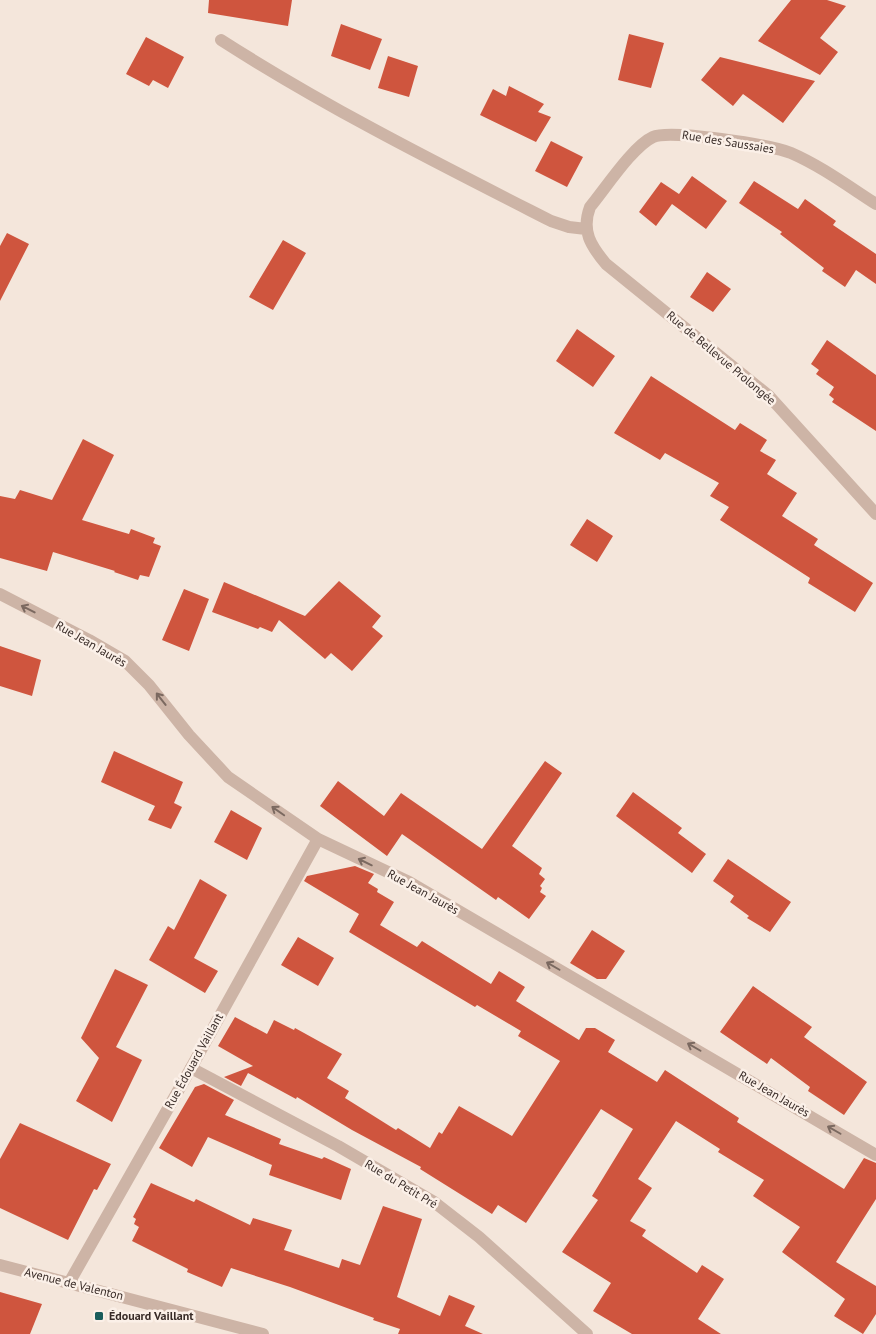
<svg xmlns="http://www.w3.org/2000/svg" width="876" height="1334" font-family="'PT Sans',sans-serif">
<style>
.building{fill:#cf553e}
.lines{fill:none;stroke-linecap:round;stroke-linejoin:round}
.service{stroke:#cdb4a6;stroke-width:12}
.minor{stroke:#cdb4a6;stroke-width:12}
.tertiary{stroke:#cdb4a6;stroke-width:12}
.oneway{stroke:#7b6960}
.poi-dot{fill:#1a5d5c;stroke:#fbf0e8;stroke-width:2}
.labels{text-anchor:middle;stroke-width:5;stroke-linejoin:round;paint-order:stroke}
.street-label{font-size:12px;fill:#382b27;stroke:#fbf0e8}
.poi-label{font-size:12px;font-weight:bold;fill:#382b27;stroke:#fbf0e8;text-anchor:start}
</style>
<rect width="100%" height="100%" fill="#f4e6db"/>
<!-- building -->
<path class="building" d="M209 0H292L288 26 208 13Z
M791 0H827L846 6 820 38 838 52 820 75 758 41Z
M341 24 382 39 370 70 331 56Z
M629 34 664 43 651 88 618 80Z
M146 37 184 57 168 88 153 80 149 86 126 74Z
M388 56 418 66 409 97 378 88Z
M720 57 815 81 783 123 743 94 733 106 701 80Z
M509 86 544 104 538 112 551 117 536 142 480 115 493 89 506 96Z
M551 141 583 157 567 187 535 171Z
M692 176 727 201 706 229 672 204 656 226 639 212 661 182 679 194Z
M754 181 798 209 805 199 836 221 833 225 876 254V284L856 270 845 287 822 271 824 268 780 234 782 232 739 203Z
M7 233 29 244 0 301V246Z
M283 240 306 253 273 310 249 297Z
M707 272 731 289 713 312 690 297Z
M577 329 615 356 593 387 556 361Z
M827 340 876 375V431L832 402 834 399 829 395 834 387 816 374 819 370 811 364Z
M651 376 735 430 740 423 767 440 760 451 776 460 767 474 797 493 782 516 818 539 814 545 873 583 855 612 808 583 810 578 720 520 729 507 710 496 719 483 665 453 660 460 614 433Z
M83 439 114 455 82 520 129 534 131 529 155 538 153 543 161 546 149 577 140 575 138 580 114 572 115 571 53 552 47 571 0 558V496L15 499 20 490 52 500Z
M587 519 613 536 597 562 570 545Z
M339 581 381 616 372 627 383 636 352 671 331 653 325 659 279 620 272 632 260 627 258 629 212 612 224 582 305 616Z
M184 589 209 599 189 651 162 640Z
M0 646 41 660 32 696 0 686Z
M114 751 183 782 174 803 182 807 171 829 148 820 155 806 101 782Z
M545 761 562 773 512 846 542 868 539 874 545 879 540 886 542 888 540 892 546 896 529 919 498 897 496 900 402 834 387 856 320 806 338 781 384 816 401 793 482 849Z
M633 792 682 828 678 833 706 854 692 873 616 816Z
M231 810 262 828 247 860 214 842Z
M728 859 791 902 770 932 747 918 749 916 730 902 734 896 713 881Z
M355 866 374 874 368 883 378 889 377 892 394 902 380 925 417 947 422 941 491 984 499 971 525 987 516 1001 579 1040 586 1028H595L615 1040 608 1052 657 1082 665 1070 739 1118 737 1122 844 1189 864 1158 876 1163V1199L836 1262 876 1286V1314L863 1334 834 1316 845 1299 782 1252 800 1227 753 1196 764 1180 718 1152 720 1149 676 1121 638 1179 652 1188 630 1221 646 1230 642 1236 697 1273 702 1265 724 1279 698 1319 721 1334H632L593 1311 611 1283 562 1252 598 1200 592 1196 633 1129 601 1109 526 1223 498 1205 492 1214 420 1169 421 1167 352 1130 297 1097 296 1099 248 1073 241 1086 224 1077 253 1066 218 1046 235 1017 267 1034 274 1020 294 1030 295 1028 342 1054 327 1078 349 1091 345 1098 396 1130 398 1128 430 1148 439 1132 442 1134 459 1106 512 1136 560 1061 518 1036 521 1031 477 1005 475 1007 349 932 359 914 304 881 307 876Z
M200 879 227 895 194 958 218 971 205 993 149 960 168 926 174 930Z
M592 930 625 951 606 979H597L570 963Z
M298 937 334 958 318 986 281 965Z
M115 969 148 985 116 1047 142 1060 112 1122 76 1101 99 1058 81 1038Z
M753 986 812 1027 804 1037 867 1082 844 1115 808 1091 810 1087 771 1058 767 1064 720 1032Z
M204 1084 234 1100 225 1115 281 1139 279 1144 322 1159 324 1157 351 1169 341 1200 269 1175 272 1165 208 1137 192 1167 159 1148 195 1087Z
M20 1123 111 1164 97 1190 94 1189 68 1240 0 1208V1159Z
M151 1183 194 1202 196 1199 250 1225 253 1218 292 1230 284 1250 339 1268 342 1259 360 1265 383 1206 422 1219 397 1297 440 1316 449 1295 475 1306 465 1326 483 1334H398L400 1329 373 1320 374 1318 290 1287 231 1268 222 1287 187 1272 188 1269 132 1241 139 1227 134 1224 136 1219 133 1217Z
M0 1292 42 1304 30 1334H0Z"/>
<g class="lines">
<!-- service -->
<path class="service" d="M191 1068 338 1146 434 1202 479 1237 587 1334"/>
<!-- minor -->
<path class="minor" d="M221 40C327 108 439 164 551 221L569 227 586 229
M876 204C848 186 821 166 791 153 772 145 670 129 653 137 633 146 605 189 590 207 581 231 591 246 606 264L769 396 876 514
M0 594 89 640 125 661 149 685 189 735 228 777 318 839 409 882 876 1155
M69 1283 191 1068 318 839"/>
<!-- tertiary -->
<path class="tertiary" d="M0 1265 263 1334"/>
</g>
<!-- one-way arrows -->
<defs><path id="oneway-shaft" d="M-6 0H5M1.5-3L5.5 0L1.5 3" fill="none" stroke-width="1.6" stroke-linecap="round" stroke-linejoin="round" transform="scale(1.25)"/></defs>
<g class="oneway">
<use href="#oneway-shaft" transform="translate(28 609) rotate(-153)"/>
<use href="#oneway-shaft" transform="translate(161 699) rotate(-128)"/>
<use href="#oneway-shaft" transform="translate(278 811) rotate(-145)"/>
<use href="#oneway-shaft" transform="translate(365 862) rotate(-154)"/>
<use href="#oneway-shaft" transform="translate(553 966) rotate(-150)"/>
<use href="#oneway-shaft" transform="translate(694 1047) rotate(-150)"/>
<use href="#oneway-shaft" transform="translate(834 1130) rotate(-150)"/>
</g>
<!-- markers -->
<rect class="poi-dot" x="94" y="1311" width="10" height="10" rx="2.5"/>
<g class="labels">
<!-- street labels -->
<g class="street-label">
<text transform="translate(728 142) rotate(9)" y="4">Rue des Saussaies</text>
<text transform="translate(721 358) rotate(40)" y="4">Rue de Bellevue Prolongée</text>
<text transform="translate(91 644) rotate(30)" y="4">Rue Jean Jaurès</text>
<text transform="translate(423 892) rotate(29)" y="4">Rue Jean Jaurès</text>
<text transform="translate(194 1061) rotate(-61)" y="4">Rue Édouard Vaillant</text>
<text transform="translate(774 1094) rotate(30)" y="4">Rue Jean Jaurès</text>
<text transform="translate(401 1184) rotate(31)" y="4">Rue du Petit Pré</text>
<text transform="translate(74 1284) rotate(14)" y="4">Avenue de Valenton</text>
</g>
<!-- poi labels -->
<g class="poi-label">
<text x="109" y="1320">Édouard Vaillant</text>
</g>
</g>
</svg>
